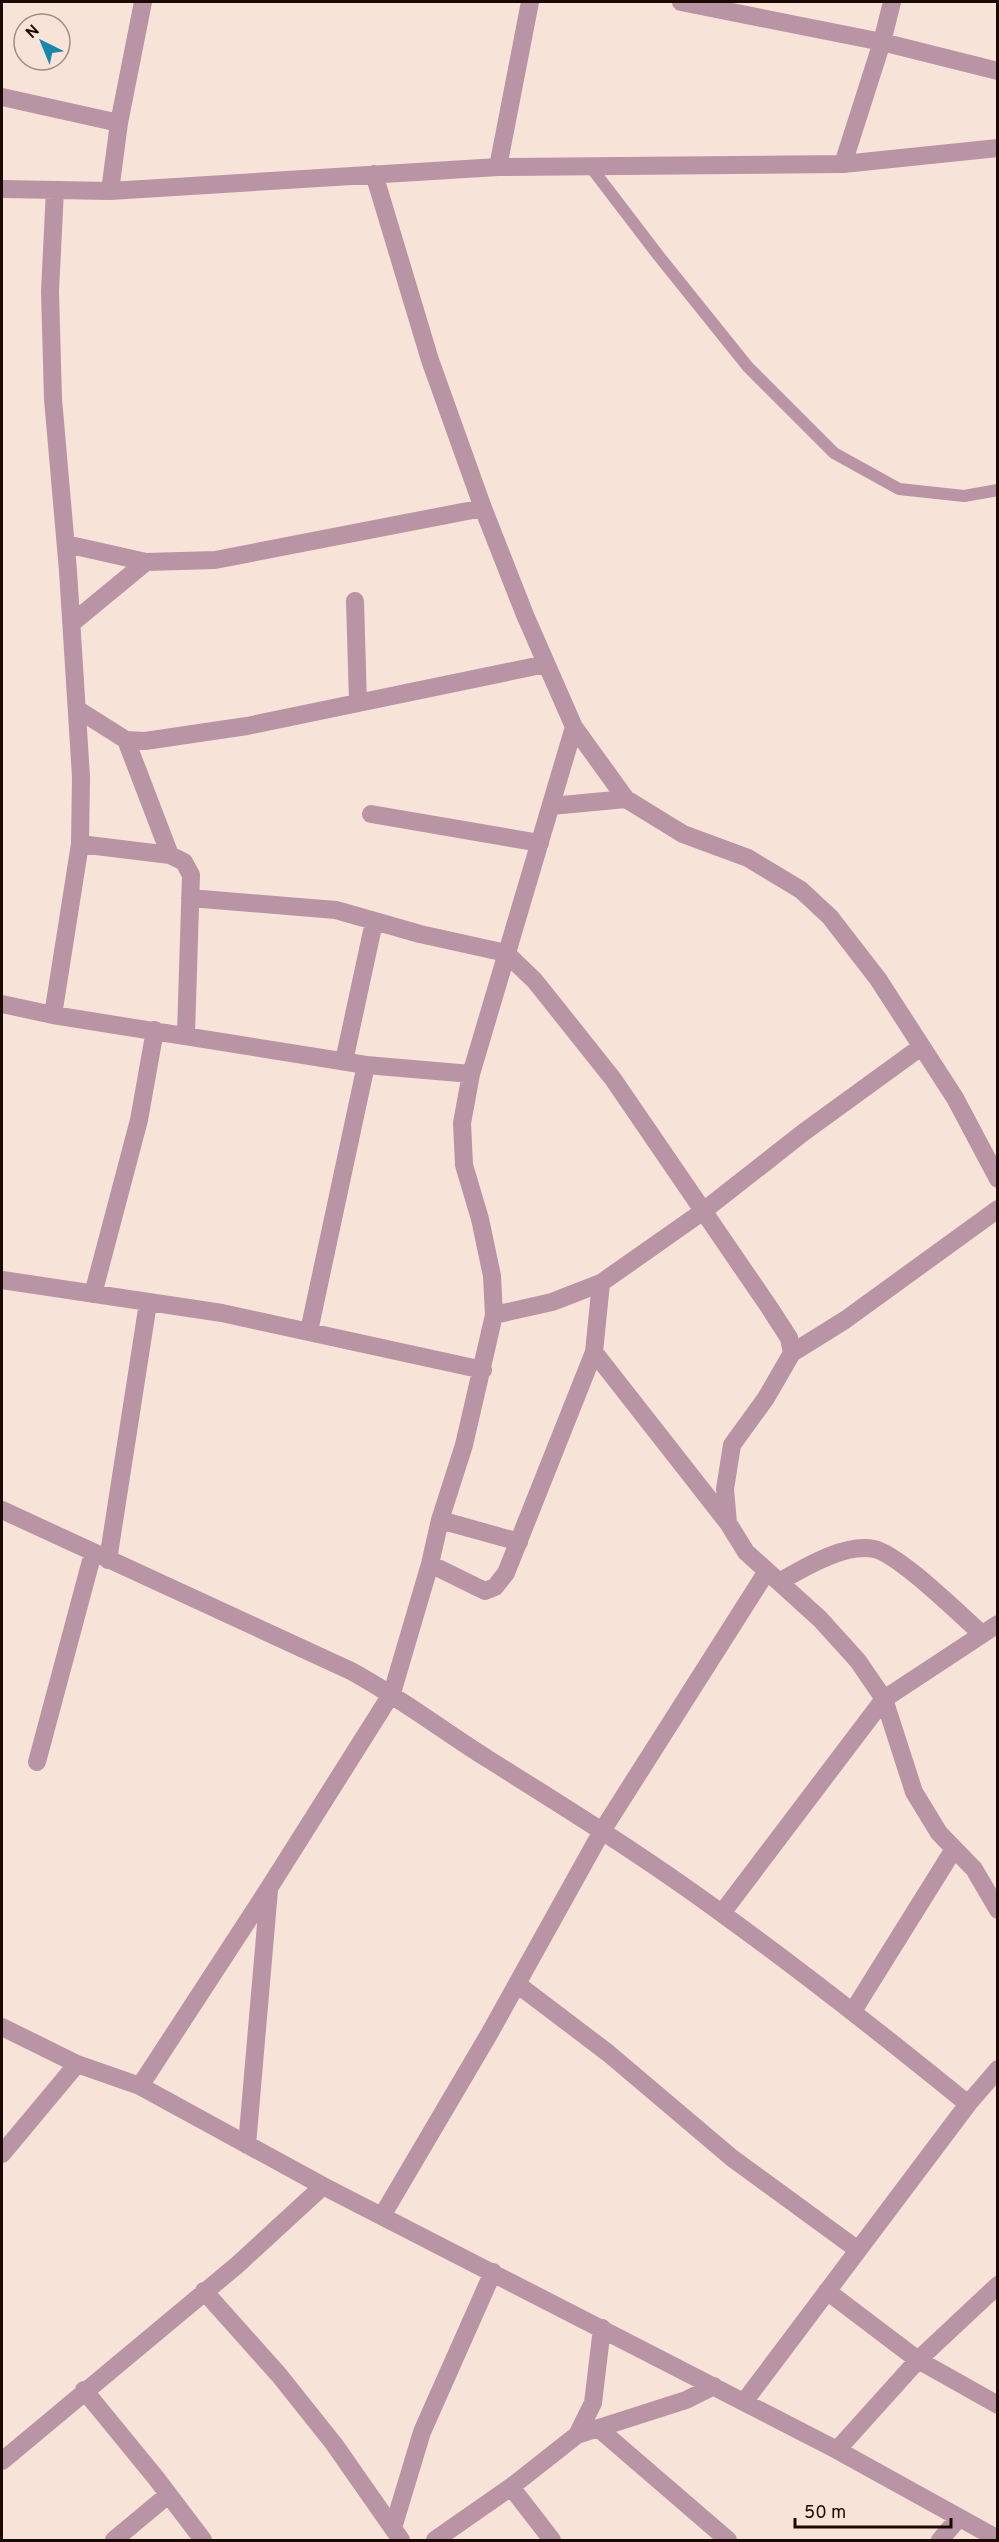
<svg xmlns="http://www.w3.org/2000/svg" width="999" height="2542" font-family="Overpass,sans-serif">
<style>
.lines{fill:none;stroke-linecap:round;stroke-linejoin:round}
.lane{stroke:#b894a5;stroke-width:12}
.street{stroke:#b894a5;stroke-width:18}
</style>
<rect width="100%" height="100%" fill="#f8e3d8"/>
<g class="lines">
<!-- lane -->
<path class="lane" d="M590 166 658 255 748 367 834 453 899 489 964 496 998 490"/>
<!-- street -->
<path class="street" d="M681 2 882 42 998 71
M2 97 119 123
M843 164 882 42 892 2
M498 167 530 2
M374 174 430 360 483 508 525 615 574 727 626 799 683 834 748 858 801 890 830 917 878 979 955 1098 998 1179
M2 189 110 191 498 167 843 164 998 148
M110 191 119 123 143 2
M66 544 146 562 215 560 483 508
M355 601 358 702
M72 623 146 562
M77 709 126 740 145 741 247 726 546 664
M126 740 170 855
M551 806 626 799
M371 814 540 843
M80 844 170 855 184 862 191 875 186 1034
M190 898 336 910 420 934 506 953 535 981 613 1079 769 1307 789 1338 792 1353
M2 1004 53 1015 366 1065 471 1074
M53 1015 80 844 81 777 68 571 53 399 50 291 55 190
M344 1061 374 922
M998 1209 845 1320 792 1353 766 1398 732 1445 725 1489 728 1523 746 1552 820 1619 858 1661 884 1699 914 1792 939 1833 974 1869 998 1910
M2 1280 222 1313 483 1370
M93 1294 139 1120 155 1030
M494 1315 552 1302 601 1283 702 1212 804 1132 921 1047
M309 1331 366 1065
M594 1352 728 1523
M2 1510 351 1671C399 1697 442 1730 488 1759 568 1809 648 1859 724 1915 807 1975 888 2039 968 2104
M440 1520 519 1542
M108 1560 148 1303
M430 1564 485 1591 495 1587 506 1573 594 1352 601 1283
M779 1582C804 1568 844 1543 874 1549 899 1554 960 1615 982 1634
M37 1762 93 1553
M722 1913 884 1699 998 1624
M517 1984 608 2053 732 2158 858 2250
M853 2011 954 1849
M2 2027 77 2064 140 2086 323 2186 837 2450 998 2539
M140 2086 269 1888 392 1693 430 1564 440 1520 464 1445 494 1315 492 1276 480 1219 464 1165 462 1123 471 1074 574 727
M247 2145 269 1890
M2 2154 77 2064
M382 2216 488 2036 602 1831 767 1571
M204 2291 279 2375 334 2444 401 2540
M827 2291 918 2360 998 2405
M84 2390 156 2478 203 2540
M744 2402 968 2104 998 2069
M598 2428 728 2540
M577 2435 593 2403 602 2328
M837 2450 918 2360 998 2285
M2 2461 236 2266 323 2186
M511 2487 552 2540
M393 2528 422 2432 493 2272
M114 2540 168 2495
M435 2540 511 2487 577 2435 686 2400 714 2386
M940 2540 958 2519"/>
</g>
<!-- border -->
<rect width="999" height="2542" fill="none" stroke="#1b0a03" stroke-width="6"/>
<!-- north arrow -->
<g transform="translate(42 42) rotate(317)"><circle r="28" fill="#f8e3d8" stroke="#a08c83" stroke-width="1.5"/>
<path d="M0-4.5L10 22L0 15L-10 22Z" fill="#1887ae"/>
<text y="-9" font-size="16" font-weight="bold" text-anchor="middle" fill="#1b0a03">N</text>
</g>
<!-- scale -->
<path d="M795 2518v9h156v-9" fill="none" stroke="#1b0a03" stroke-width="3"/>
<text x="804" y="2518" font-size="18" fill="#1b0a03" stroke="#f8e3d8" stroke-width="4.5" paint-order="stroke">50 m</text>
</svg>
